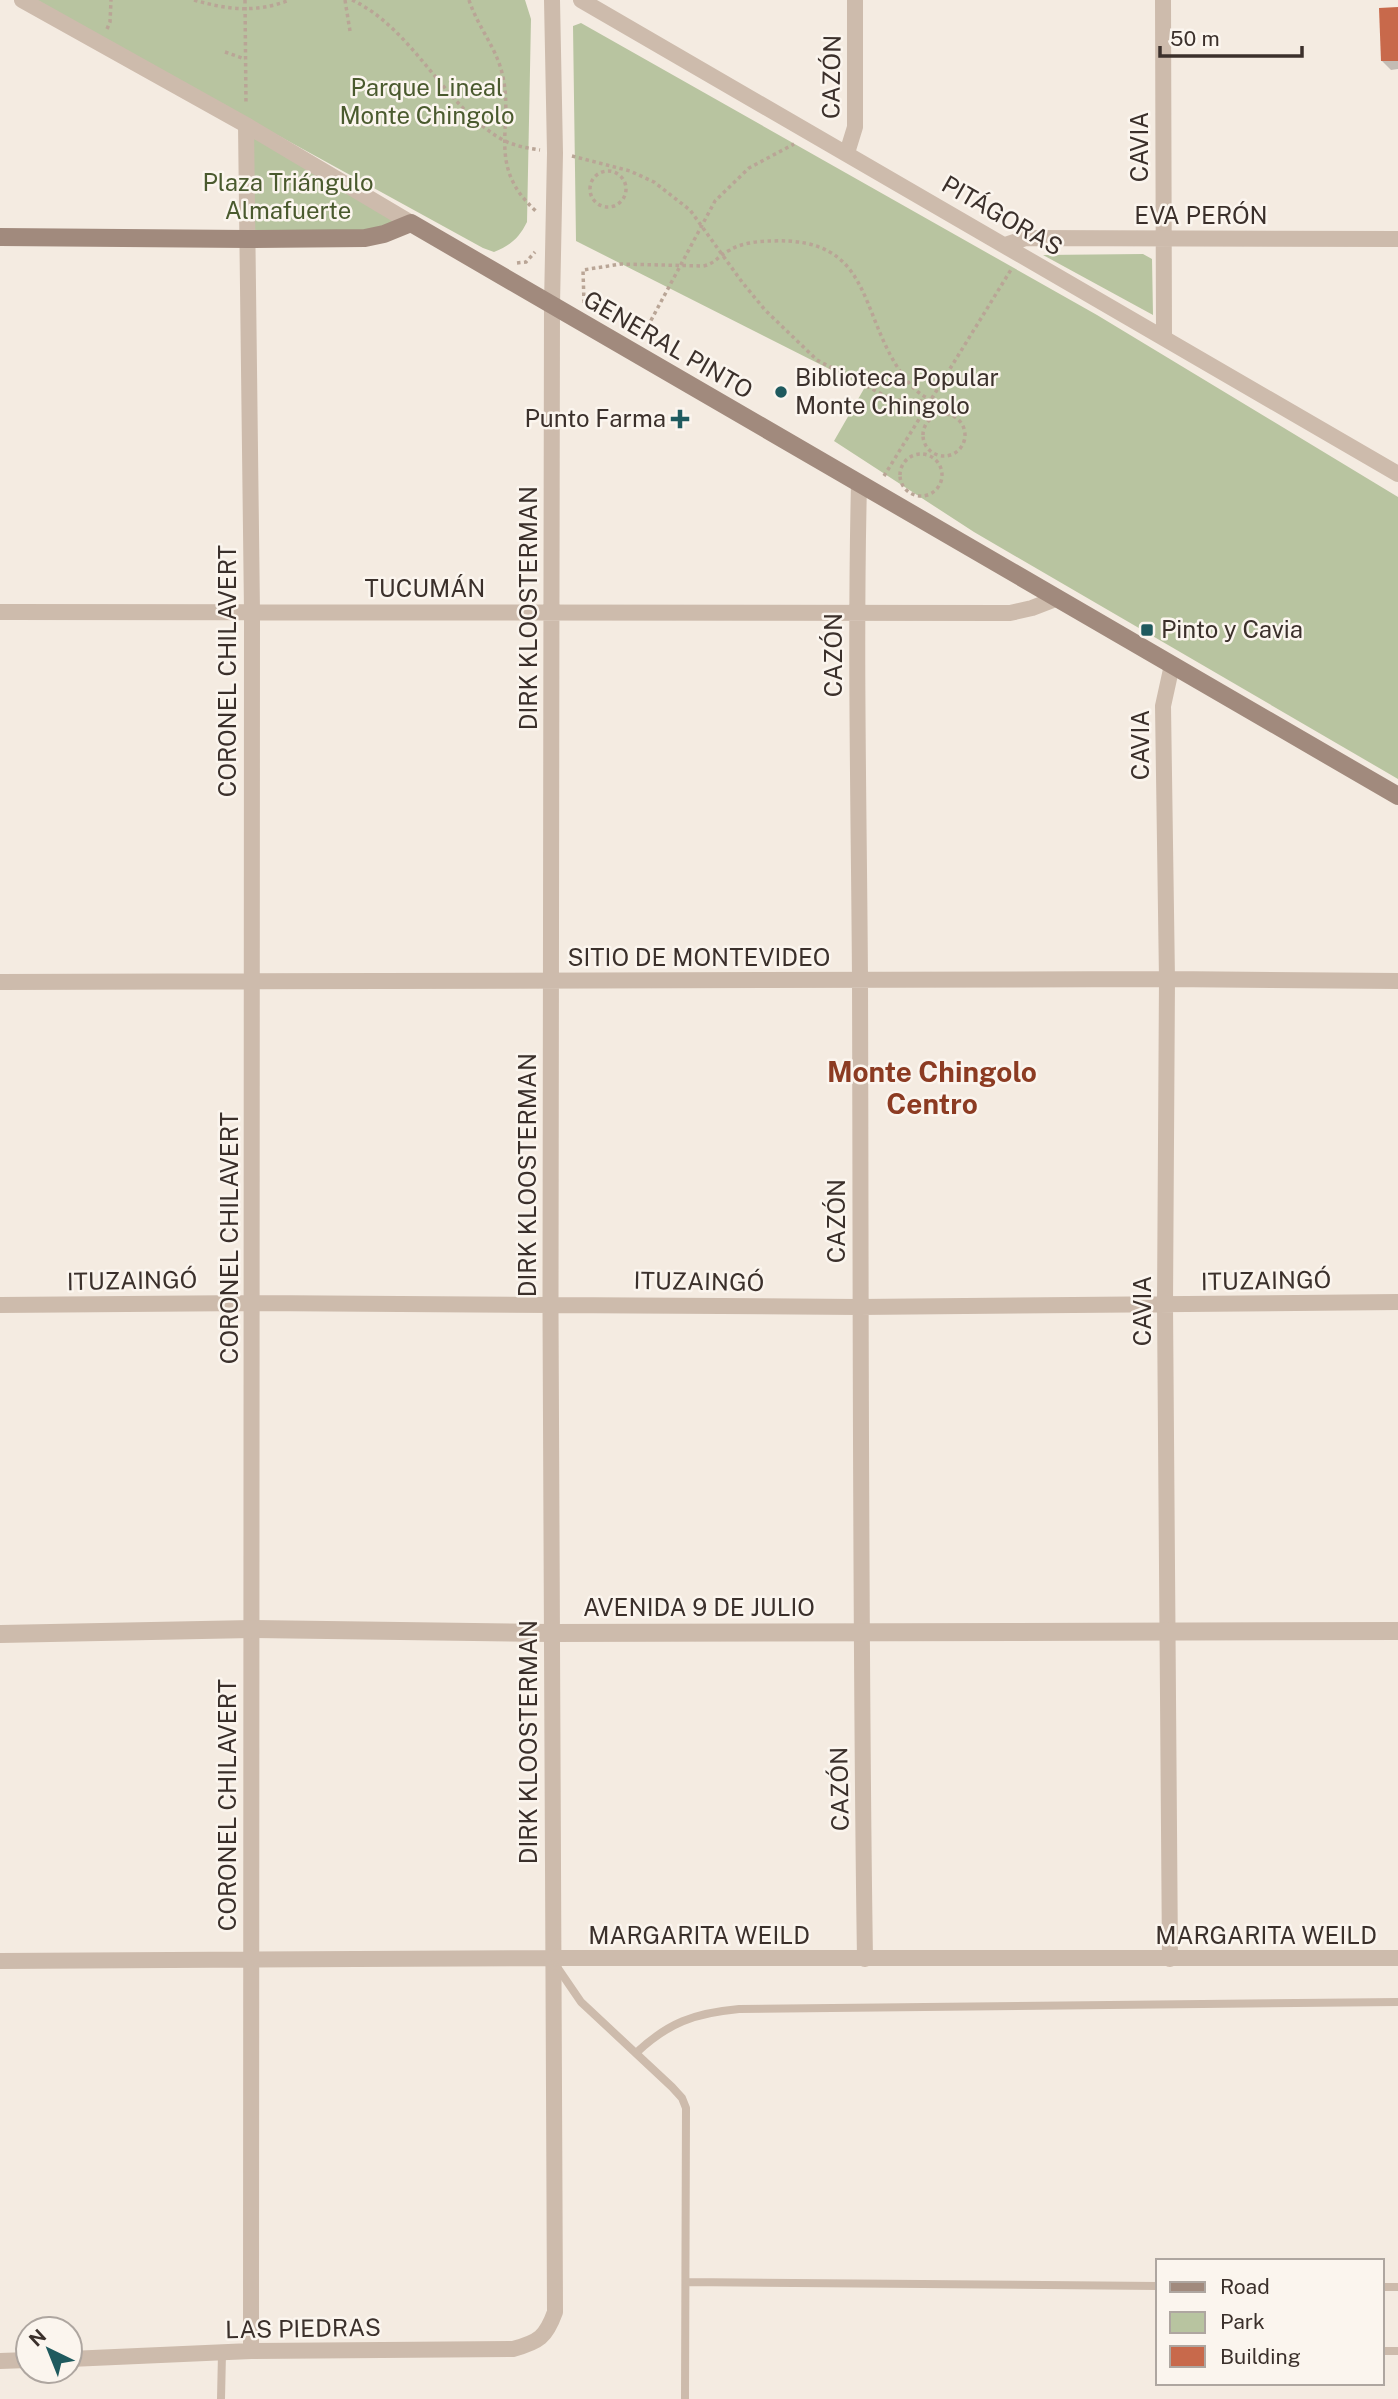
<svg xmlns="http://www.w3.org/2000/svg" width="1398" height="2399" font-family="'Public Sans',sans-serif">
<style>
.green{fill:#b8c4a0}
.shadow{fill:#0003}
.building{fill:#c8694b}
.lines{fill:none;stroke-linecap:round;stroke-linejoin:round}
.path{stroke:#b9a596;stroke-width:3.5;stroke-dasharray:3.5 3.5;stroke-linecap:butt}
.service{stroke:#cdbbac;stroke-width:8}
.minor{stroke:#cdbbac;stroke-width:16}
.tertiary{stroke:#cdbbac;stroke-width:18}
.secondary{stroke:#a18a7d;stroke-width:18}
.poi-dot{fill:#1f5a5e;stroke:#fbf5ee;stroke-width:2.5}
.labels{text-anchor:middle;stroke-width:5;stroke-linejoin:round;paint-order:stroke}
.street-label{font-size:24px;fill:#3b302b;stroke:#fbf5ee}
.park-label{font-size:24px;fill:#4a5a2e;stroke:#fbf5ee}
.poi-label{font-size:24px;fill:#3b302b;stroke:#fbf5ee;text-anchor:start}
.quarter-label{font-size:28px;font-weight:bold;fill:#8c3b22;stroke:#fbf5ee}
</style>
<rect width="100%" height="100%" fill="#f4ebe1"/>
<!-- green -->
<path class="green" d="M31 0H525L531 19 527 222C519 238 511 245 494 252L483 248Z
M581 23 1097 315 1398 497V779L974 532 834 441 865 387 576 241 573 26Z
M246 125 411 223 384 234 247 239Z
M1143 254 1152 259 1153 315 1043 255Z"/>
<!-- shadow -->
<path class="shadow" d="M1398 9V69L1391 70 1382 61Z"/>
<!-- building -->
<path class="building" d="M1398 7V61H1381L1379 8Z"/>
<g class="lines">
<!-- path -->
<path class="path" d="M194 0C229 10 255 13 290 0
M245 0 246 105
M345 0 350 31
M352 0C414 29 444 107 503 140 515 146 527 148 540 150
M469 0C477 25 494 45 501 69 517 125 483 164 537 212
M107 29 110 22 111 0
M225 52 245 59
M572 156 630 171 654 182 690 210 742 282 765 310 817 360 891 399 914 402 931 400
M590 189a18 18 0 1 1 36 0a18 18 0 1 1-36 0Z
M517 263 526 262 535 252
M584 303 583 270 621 264 703 266C715 264 719 255 730 250 741 243 759 241 772 241 873 237 858 312 902 374 910 385 917 393 929 399
M641 339 715 201 749 168 794 144
M923 435a21 21 0 1 1 42 0a21 21 0 1 1-42 0Z
M900 475a21 21 0 1 1 42 0a21 21 0 1 1-42 0Z
M884 476 1012 268"/>
<!-- service -->
<path class="service" d="M555 1964 581 2002 672 2087 682 2098 686 2108 685 2399
M636 2053C668 2023 694 2013 739 2009L1398 2002
M686 2282 1158 2286
M1382 2287H1398
M1382 2351H1398
M221 2399 222 2353"/>
<!-- minor -->
<path class="minor" d="M22 0 246 125 411 223
M581 0 1398 474
M1163 0 1164 336
M246 125 252 612 251 2351
M847 153 855 127V0
M1005 245 1026 238 1398 239
M859 484C855 650 859 815 860 981 861 1307 860 1633 865 1959
M0 612 1010 613 1032 608 1058 598
M0 982 1167 979 1398 981
M0 1305 253 1303 859 1307 1398 1302
M1170 1959 1165 1305 1167 979 1163 706 1172 665
M0 1961 551 1958H1398
M70 2359 251 2351 513 2349C539 2342 546 2337 555 2312 548 1643 551 974 552 305L555 153 552 0
M0 2361 28 2360"/>
<!-- tertiary -->
<path class="tertiary" d="M0 1634 252 1629 551 1633 1398 1631"/>
<!-- secondary -->
<path class="secondary" d="M0 237 247 239 365 238 384 234 411 223 1398 796"/>
</g>
<!-- markers -->
<g class="poi-dot">
<circle cx="781" cy="392" r="7"/>
<path d="M676.5 408.5h7v7h7v7h-7v7h-7v-7h-7v-7h7z"/>
<rect x="1140" y="623" width="14" height="14" rx="3.5"/>
</g>
<g class="labels">
<!-- street labels -->
<g class="street-label">
<text transform="translate(832 77) rotate(-89)" y="8">CAZÓN</text>
<text transform="translate(1140 147) rotate(-90)" y="8">CAVIA</text>
<text transform="translate(1002 216) rotate(30)" y="8">PITÁGORAS</text>
<text x="1201" y="224">EVA PERÓN</text>
<text transform="translate(668 345) rotate(30)" y="8">GENERAL PINTO</text>
<text x="425" y="597">TUCUMÁN</text>
<text transform="translate(529 608) rotate(-90)" y="8">DIRK KLOOSTERMAN</text>
<text transform="translate(834 655) rotate(-90)" y="8">CAZÓN</text>
<text transform="translate(228 671) rotate(-90)" y="8">CORONEL CHILAVERT</text>
<text transform="translate(1141 745) rotate(-90)" y="8">CAVIA</text>
<text x="699" y="966">SITIO DE MONTEVIDEO</text>
<text transform="translate(528 1175) rotate(-90)" y="8">DIRK KLOOSTERMAN</text>
<text transform="translate(837 1221) rotate(-90)" y="8">CAZÓN</text>
<text transform="translate(230 1238) rotate(-90)" y="8">CORONEL CHILAVERT</text>
<text transform="translate(132 1281) rotate(-1)" y="8">ITUZAINGÓ</text>
<text transform="translate(1266 1281) rotate(-1)" y="8">ITUZAINGÓ</text>
<text transform="translate(699 1282) rotate(1)" y="8">ITUZAINGÓ</text>
<text transform="translate(1143 1311) rotate(-90)" y="8">CAVIA</text>
<text x="699" y="1616">AVENIDA 9 DE JULIO</text>
<text transform="translate(529 1742) rotate(-90)" y="8">DIRK KLOOSTERMAN</text>
<text transform="translate(840 1789) rotate(-91)" y="8">CAZÓN</text>
<text transform="translate(228 1805) rotate(-90)" y="8">CORONEL CHILAVERT</text>
<text x="699" y="1944">MARGARITA WEILD</text>
<text x="1266" y="1944">MARGARITA WEILD</text>
<text transform="translate(303 2329) rotate(-1)" y="8">LAS PIEDRAS</text>
</g>
<!-- park labels -->
<g class="park-label">
<text x="427" y="96">Parque Lineal<tspan x="427" dy="28">Monte Chingolo</tspan></text>
<text x="288" y="191">Plaza Triángulo<tspan x="288" dy="28">Almafuerte</tspan></text>
</g>
<!-- poi labels -->
<g class="poi-label">
<text x="795" y="386">Biblioteca Popular<tspan x="795" dy="28">Monte Chingolo</tspan></text>
<text x="666" y="427" text-anchor="end">Punto Farma</text>
<text x="1161" y="638">Pinto y Cavia</text>
</g>
<!-- quarter labels -->
<g class="quarter-label">
<text x="932" y="1082">Monte Chingolo<tspan x="932" dy="32">Centro</tspan></text>
</g>
</g>
<!-- legend -->
<rect x="1156" y="2259" width="228" height="126" fill="#fbf5ee" stroke="#aea6a0" stroke-width="2"/>
<rect x="1170" y="2282" width="35" height="10" fill="#a18a7d" stroke="#aea6a0" stroke-width="2"/>
<text x="1220" y="2294" font-size="21" fill="#3b302b">Road</text>
<rect x="1170" y="2312" width="35" height="21" fill="#b8c4a0" stroke="#aea6a0" stroke-width="2"/>
<text x="1220" y="2329" font-size="21" fill="#3b302b">Park</text>
<rect x="1170" y="2346" width="35" height="21" fill="#c8694b" stroke="#aea6a0" stroke-width="2"/>
<text x="1220" y="2364" font-size="21" fill="#3b302b">Building</text>
<!-- north arrow -->
<g transform="translate(49 2350) rotate(317)"><circle r="33" fill="#fbf5ee" stroke="#aea6a0" stroke-width="2"/>
<path d="M0-5L12 26L0 18L-12 26Z" fill="#1f5a5e"/>
<text y="-10" font-size="19" font-weight="bold" text-anchor="middle" fill="#3b302b">N</text>
</g>
<!-- scale -->
<path d="M1160 46v10h142v-10" fill="none" stroke="#3b302b" stroke-width="3.5"/>
<text x="1170" y="46" font-size="21" fill="#3b302b" stroke="#fbf5ee" stroke-width="5" paint-order="stroke">50 m</text>
</svg>
